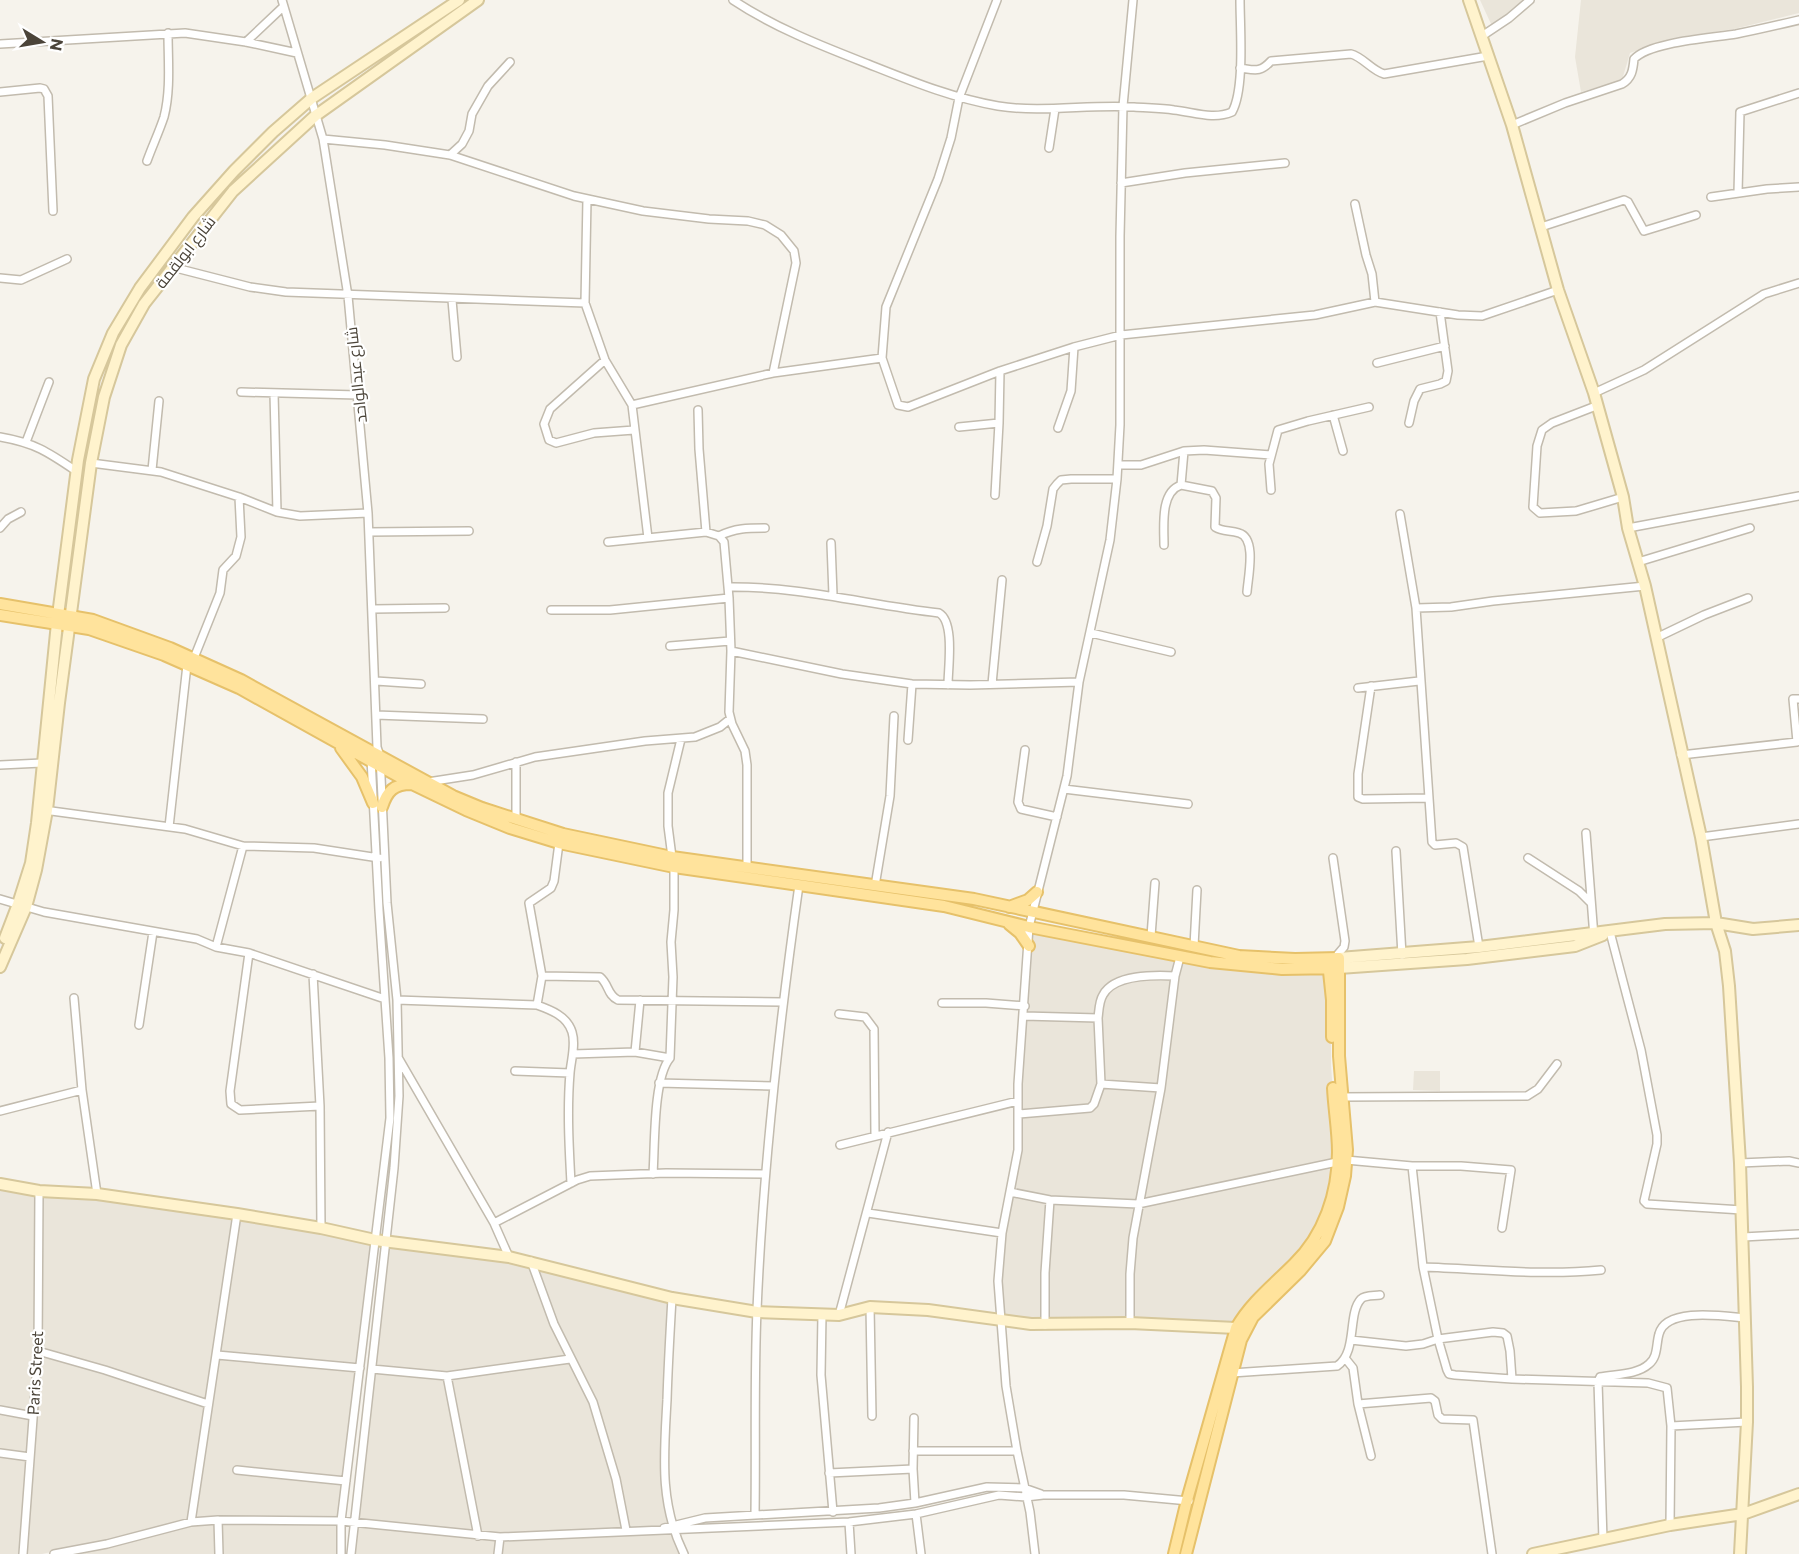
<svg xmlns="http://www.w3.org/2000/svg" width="1799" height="1554" font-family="Commissioner,Cairo,sans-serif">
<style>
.residential{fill:#eae5da}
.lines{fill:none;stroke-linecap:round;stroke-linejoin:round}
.street-casing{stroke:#c2bbae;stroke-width:10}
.secondary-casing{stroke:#d6c79b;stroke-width:14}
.primary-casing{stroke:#e6c16a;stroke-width:14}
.street{stroke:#fff;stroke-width:7}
.secondary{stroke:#fff3cd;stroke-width:10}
.primary{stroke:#ffe39c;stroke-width:10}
.labels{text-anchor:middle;stroke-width:4.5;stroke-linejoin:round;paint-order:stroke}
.street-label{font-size:16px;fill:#4b4439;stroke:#fff}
</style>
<rect width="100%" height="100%" fill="#f6f3ec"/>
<!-- residential -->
<path class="residential" d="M1480 0H1525L1492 26Z
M1581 0H1799V13L1734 29 1673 38 1630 53 1622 80 1581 92 1575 57Z
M1030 928 1181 959 1329 969 1331 1000V1065L1337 1151 1332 1188 1320 1227 1235 1327 1001 1320 1000 1279 1006 1227 1021 1152 1020 1098Z
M1414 1071H1440V1091L1413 1090Z
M0 1185 97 1194 374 1240 340 1523 339 1554H59L192 1521 42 1554H0Z
M385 1241 509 1257 671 1298 664 1469 671 1524 660 1528 484 1536 387 1527 495 1540 660 1529 673 1532 683 1554H353Z"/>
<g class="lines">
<defs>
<path id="street" d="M282 0 323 139 348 296 368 513 377 747 380 756 387 903 397 1000 399 1096 394 1168 351 1554
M733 0C775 28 822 46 868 64 911 81 952 98 998 106 1043 113 1089 104 1134 107 1147 108 1161 108 1174 110 1194 112 1213 120 1232 112 1245 89 1240 28 1240 0
M997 0 959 98 951 138 938 179 886 307 882 358 898 405 908 407 1000 371 1074 347 1121 335 1315 315 1375 302 1458 315 1482 316 1558 290
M1482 36 1509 18 1530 0
M246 42 283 7
M0 44 185 33 246 42 297 53
M1240 68C1255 70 1260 73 1271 61L1351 54C1363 57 1371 70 1384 74L1488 56
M0 92 40 88 44 89 48 96 53 211
M1512 125 1565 103 1622 84C1632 78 1633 70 1634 59 1649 42 1712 38 1736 34 1757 30 1778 25 1799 20
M323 139 385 145 450 155 574 196 643 211 709 219 748 221 765 225 781 235 794 251 796 263 773 373
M1049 148 1055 109
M450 155 462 144 469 131 472 114 488 86 510 62
M147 161C152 147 159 132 164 117 171 90 168 60 168 33
M1121 183 1185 173 1285 163
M1738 193 1740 112 1799 93
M1711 197 1767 189 1799 187
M587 199 585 303 605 360 632 405 648 538
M1355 204 1366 255 1372 274 1375 302
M1541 227 1624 200 1628 202 1644 231 1696 215
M172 267 250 287 286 292 585 303
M0 278 21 280 67 259
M452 300 457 357
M605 360 550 409 544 424 549 440 556 443 594 433 634 430
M1377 363 1445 346
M241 392 358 395
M274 393 277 512
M1594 393 1644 370 1764 294 1799 283
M632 405 773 373 882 358
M1596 406 1552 423 1542 430 1537 446 1533 507 1540 513 1576 511 1623 497
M698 410 699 449 706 532
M1333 415 1343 451
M1409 423 1414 401 1420 389 1440 384 1446 381 1448 371 1440 312
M959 427 999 423
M1058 428 1071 391 1074 347
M0 437C35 443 48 452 76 471
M26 442 49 382
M91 463 161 472 239 497 277 512 300 516 368 513
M1118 465H1141L1184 451 1204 450 1271 455
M152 470 159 401
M1181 485 1212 491 1216 498 1215 527C1223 532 1230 530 1239 533 1257 538 1248 577 1247 592
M1271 490 1269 464 1278 430 1308 421 1369 407
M995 495 999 423 1000 371
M1400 514 1416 608 1432 842 1435 845 1456 843 1463 847 1479 947
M0 528 8 519 21 512
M1628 528 1799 496
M369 532 469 531
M719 536C735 528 748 528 765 528
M608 542 706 532 719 536 724 542 729 598 731 651 729 712 732 724 745 751 747 765V867
M831 543 833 595
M1164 545C1164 526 1160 492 1181 485L1184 451
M1037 562 1047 526 1053 489 1057 484 1061 480 1071 479H1117
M1638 562 1750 528
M728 587C800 586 868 605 939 613 955 622 948 668 948 685
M1416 608 1451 607 1493 601 1645 586
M373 609 445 608
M551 610H610L729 598
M1091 633 1171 652
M1656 638 1704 615 1748 598
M670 646 730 641
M731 651 842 674 912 684 970 685 1079 682
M194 658 220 593 223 570 236 556 241 537 239 497
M376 681 421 684
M992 684 1002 580
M1371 686 1358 774V797L1363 799 1429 798
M1358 688 1419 681
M376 715 483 719
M908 740 912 684
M1025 750 1018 802 1021 809 1057 817
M1681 755 1797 742 1793 699H1799
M0 765 42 763
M428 782 473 775 535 757 645 741 695 737 720 727 730 719
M1064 789 1188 804
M44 810 185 829 243 846 314 848 379 858
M516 819V762
M169 827 187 665
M1586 833 1594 937
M1701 837 1799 824
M1396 851 1402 955
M672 857 668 826V793L681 739
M1333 858 1345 941 1344 947 1338 954 1339 958
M1528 858 1579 891 1590 902
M875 886 890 796 894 716
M0 899 44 912 197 939 216 947 249 953 385 999
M1610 932 1641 1050 1657 1135V1144L1644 1201 1647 1204 1742 1210
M1151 936 1155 883
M1194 946 1197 890
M216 947 243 846
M249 953 230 1091 231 1104 240 1110 320 1106
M313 974 320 1106 321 1228
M542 976 600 977C609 984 607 995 618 1000L782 1002
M74 998 82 1090 97 1194
M397 1000 537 1005C551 1010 567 1016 572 1032 576 1045 571 1060 570 1073 567 1109 569 1147 571 1183
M942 1003H986L1025 1006
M537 1005 542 976 529 903 551 888 554 881 559 843
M839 1014 865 1017 874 1029 875 1135
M1024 1016 1098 1018C1099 1011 1099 1001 1103 995 1114 974 1155 975 1175 976
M1098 1018 1101 1084
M139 1025 153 932
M635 1052 640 1000
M573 1054 635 1052 670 1058
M399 1059 494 1223 509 1257
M515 1071 570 1073
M659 1083 774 1086
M1341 1097 1527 1096 1538 1089 1557 1064
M0 1111 82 1090
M1019 1114 1090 1108 1094 1104 1101 1084 1161 1088
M840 1145 1018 1101
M1346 1160 1412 1166H1461L1511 1170 1502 1228
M1740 1163 1789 1161 1799 1163
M1412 1166 1423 1267 1438 1339 1447 1370 1449 1374 1455 1375 1512 1379
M653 1174C655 1146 653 1078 670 1058L673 977 671 942 674 910V867
M1010 1192 1050 1200 1138 1204 1337 1162
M868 1213 1002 1233
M494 1223 577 1180 590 1176 666 1173 764 1174
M1743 1237 1799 1234
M531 1261 554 1324 593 1402 616 1479 626 1530
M1423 1267C1483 1269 1541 1276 1601 1270
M672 1298C670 1332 668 1366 667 1400 664 1455 659 1503 684 1554
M870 1307 872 1416
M822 1314 821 1375 833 1512
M839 1315 888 1132
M1130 1323V1274L1133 1238 1161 1088 1175 976 1180 957
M1045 1325V1273L1050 1200
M1351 1340 1406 1346 1423 1344 1438 1339 1493 1332 1503 1333 1507 1336 1510 1351 1512 1379 1648 1383 1667 1388 1671 1426 1670 1525
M38 1351 105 1370 208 1404
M217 1355 360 1368
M1345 1358 1353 1368 1358 1404 1371 1456
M372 1369 447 1376 570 1359
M1232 1373 1337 1366C1358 1352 1347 1314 1361 1299 1365 1295 1374 1296 1380 1295
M447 1376 478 1536
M1358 1404 1431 1398 1435 1401 1438 1415 1442 1419 1473 1420 1492 1554
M0 1410 33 1416
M914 1418 913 1469 915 1503
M1671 1426 1747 1422
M913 1451H1017
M0 1453 30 1457
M237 1470 346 1481
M829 1473 913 1469
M755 1514C756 1446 754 1378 757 1310 763 1167 779 1026 799 885
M916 1514 921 1554
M218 1520 219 1554
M191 1522 237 1214
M849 1522 851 1554
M664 1528 705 1518 879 1508 915 1503 987 1487 1024 1488 1041 1494
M1603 1540 1598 1382 1600 1377C1615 1374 1637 1375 1649 1364 1658 1357 1656 1344 1659 1334 1666 1307 1723 1316 1745 1318
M23 1554 38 1351 39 1191
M54 1554 107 1544 191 1522 218 1520 341 1521 500 1537 849 1522 916 1514 999 1495 1026 1497 1043 1495H1124L1189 1501
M341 1554V1521L390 1118 389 1058 379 910 371 759
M498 1554 500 1537
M1035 1554 1030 1512 1017 1451 1006 1386 998 1281 1002 1233 1018 1150V1084L1029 927 1067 776 1079 682 1110 540 1117 479 1120 425V236L1123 106 1133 0"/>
<path id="secondary" d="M1469 0 1512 125 1558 290 1594 393 1623 497 1628 528 1645 586 1701 837 1716 923 1725 951 1729 986 1740 1163 1747 1387V1422L1740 1554
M5 938 18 904 31 863 37 823 57 623 78 460 94 379 113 333 140 288 193 217 234 171 273 132 312 98 459 0
M1339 958 1479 947 1665 924 1716 923 1753 929 1799 925
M0 967 26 907 36 870 47 810 59 703 91 463 104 397 121 345 144 304 233 191 315 116 478 0
M1339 968 1467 959 1575 946 1603 935
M0 1184 39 1191 97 1194 237 1214 321 1228 375 1240 509 1257 672 1298 757 1312 839 1315 870 1307 928 1310 1031 1324 1130 1323 1236 1328 1244 1332
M1533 1554 1670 1525 1743 1514 1799 1494"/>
<path id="primary" d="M0 604 93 620 170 648 241 680 453 796 482 808 563 834 672 857 974 899 1239 956 1295 959 1339 958V1056L1347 1150 1345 1176 1338 1207 1325 1241 1300 1271 1253 1317 1241 1340 1186 1554
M0 615 89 629 164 655 239 688 412 784 466 810 510 828 559 843 674 867 944 906 1029 927 1210 962 1282 969 1339 968
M341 748 362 777 373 803
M382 807C387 791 394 784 411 784
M1009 907 1028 900 1037 892
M1009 924 1020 933 1029 946
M1328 962 1332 1000V1037
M1174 1554 1187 1500 1236 1328C1251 1302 1273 1285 1294 1264 1324 1235 1338 1193 1338 1152 1338 1131 1334 1109 1333 1088"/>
</defs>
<!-- street casing -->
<use href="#street" class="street-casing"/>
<!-- secondary casing -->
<use href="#secondary" class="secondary-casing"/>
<!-- primary casing -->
<use href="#primary" class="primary-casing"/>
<!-- street -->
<use href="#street" class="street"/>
<!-- secondary -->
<use href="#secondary" class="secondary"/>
<!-- primary -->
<use href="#primary" class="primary"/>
</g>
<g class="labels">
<!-- street labels -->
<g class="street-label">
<text transform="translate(185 252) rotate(-52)" y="6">شارع ابولقمة</text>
<text transform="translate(356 375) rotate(-96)" y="6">شارع عبدالواحد</text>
<text transform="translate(35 1373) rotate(-87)" y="6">Paris Street</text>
</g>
</g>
<!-- north arrow -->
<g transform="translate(42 42) rotate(101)" stroke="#ffffff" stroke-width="4.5" paint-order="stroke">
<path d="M0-4.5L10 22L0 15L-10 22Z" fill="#4b4439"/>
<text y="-9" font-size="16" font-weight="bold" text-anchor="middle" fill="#4b4439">N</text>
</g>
</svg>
